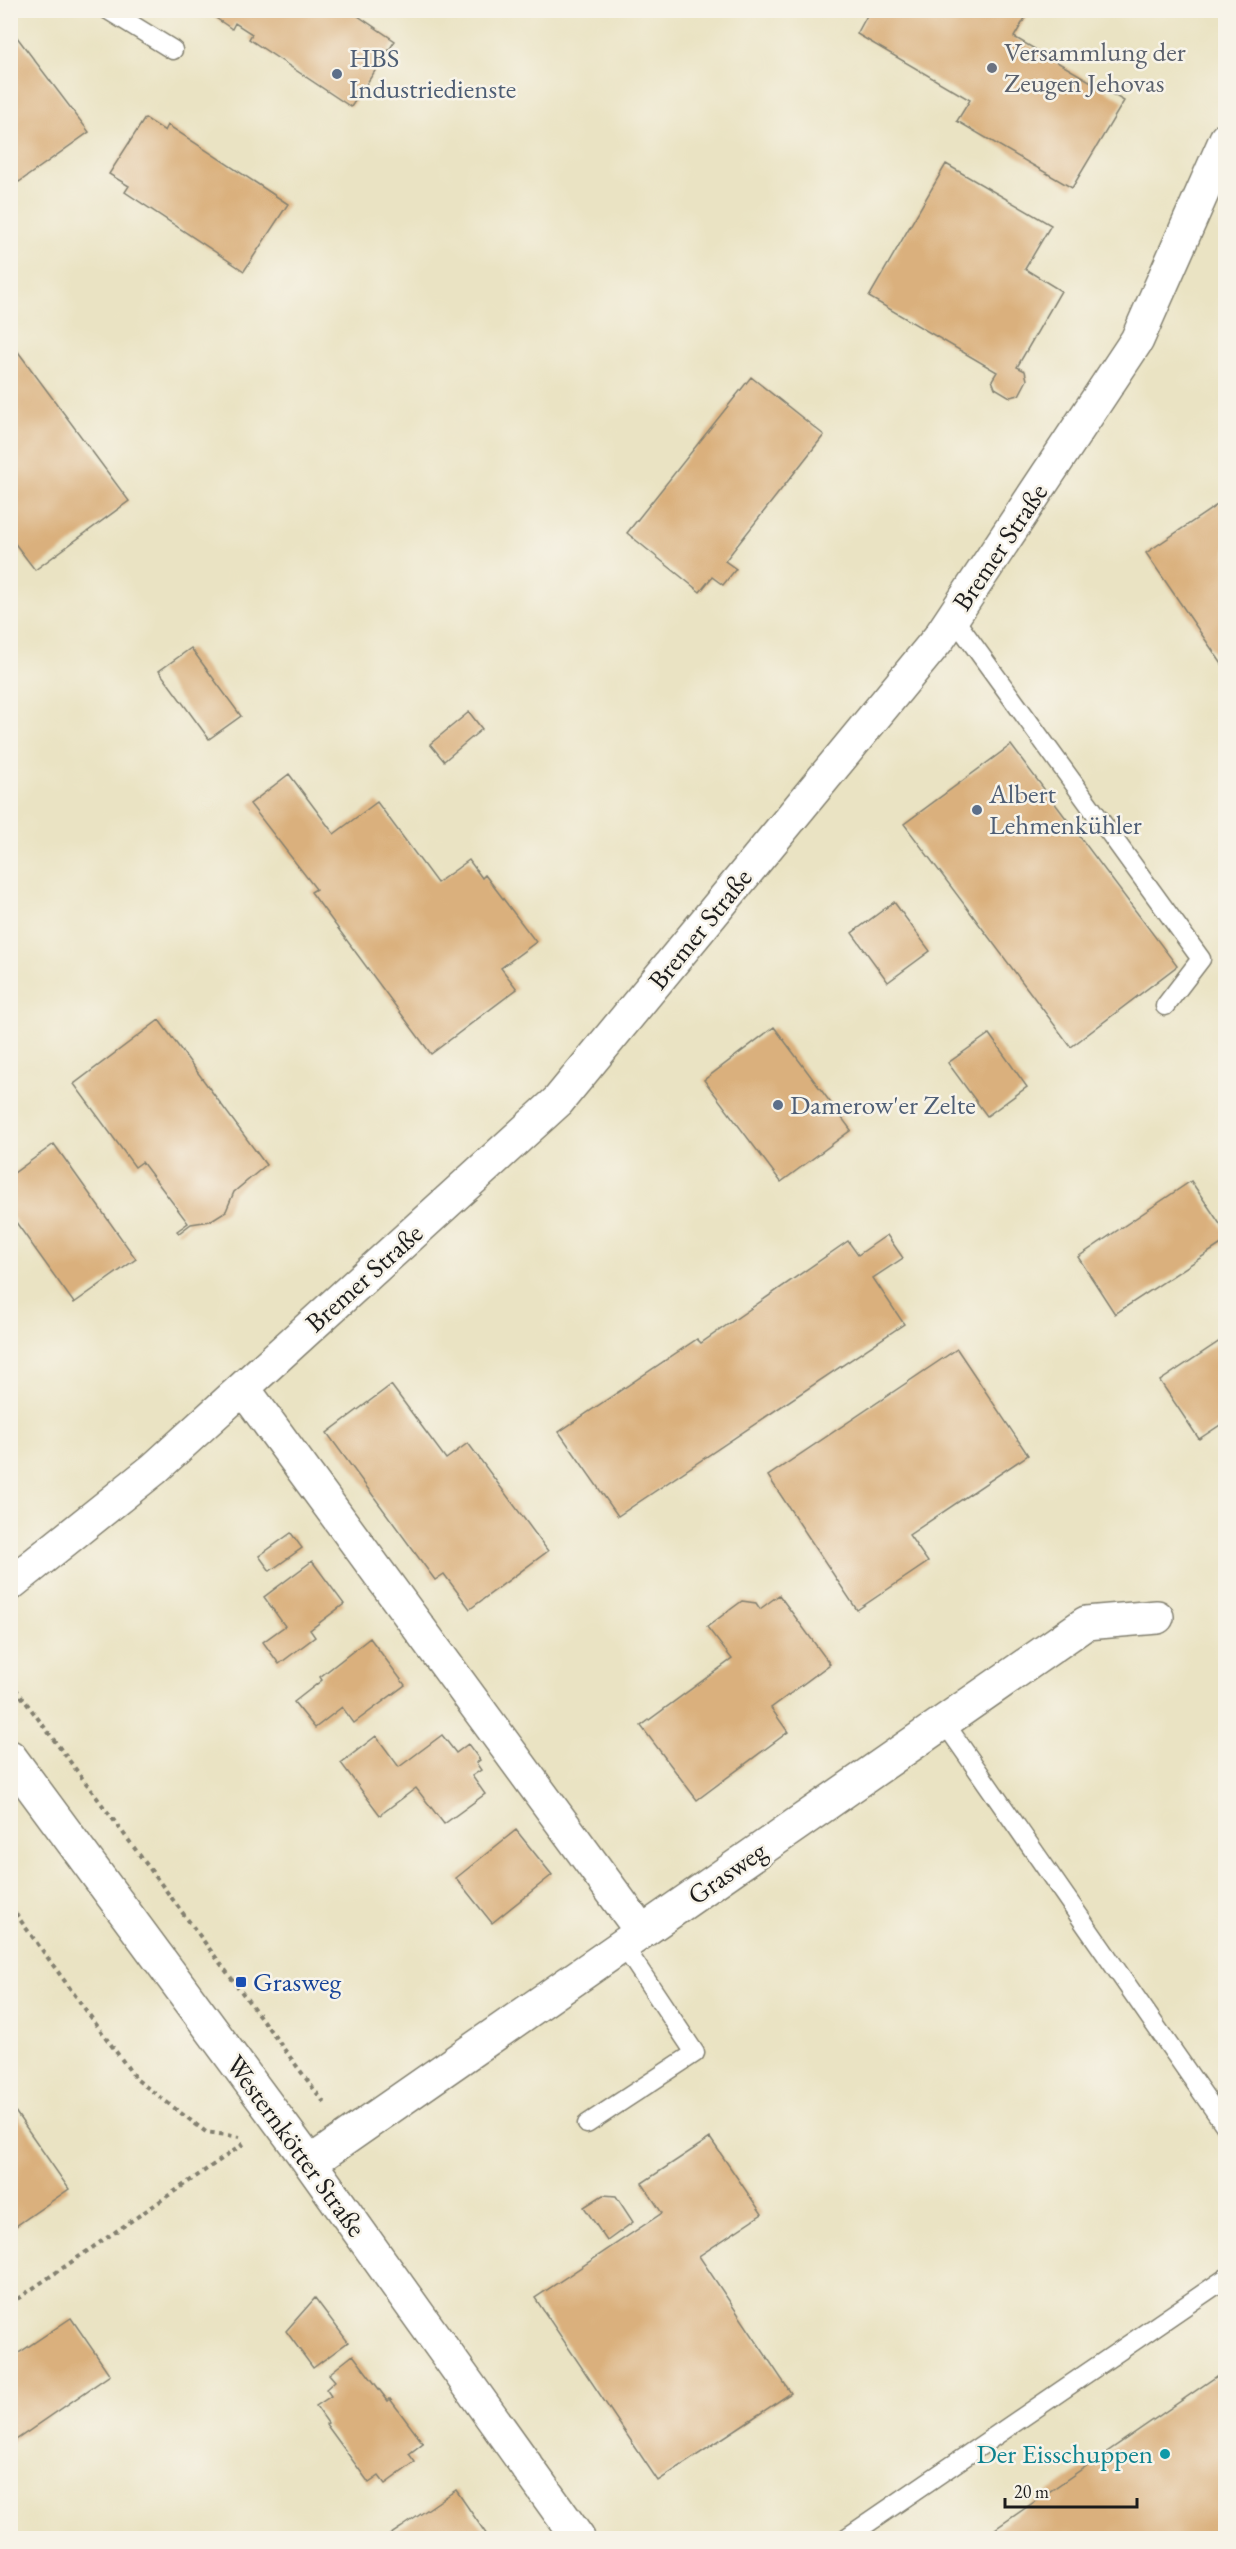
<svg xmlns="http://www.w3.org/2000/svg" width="1236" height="2549" font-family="'EB Garamond',serif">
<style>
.building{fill:#dab07d}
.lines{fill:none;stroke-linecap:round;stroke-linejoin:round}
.service-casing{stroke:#838070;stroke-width:21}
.minor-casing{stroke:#838070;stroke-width:36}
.tertiary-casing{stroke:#838070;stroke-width:36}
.path{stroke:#838070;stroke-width:4;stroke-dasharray:4.5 4.5;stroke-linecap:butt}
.service{stroke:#fff;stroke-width:18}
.minor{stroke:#fff;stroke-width:33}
.tertiary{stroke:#fff;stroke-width:33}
.worship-dot{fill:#6b7280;stroke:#f7f3e8;stroke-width:2}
.service-dot{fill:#5c6f8a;stroke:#f7f3e8;stroke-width:2}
.transit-dot{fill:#1a4fb4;stroke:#f7f3e8;stroke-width:2}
.culture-dot{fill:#0f9aa8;stroke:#f7f3e8;stroke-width:2}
.labels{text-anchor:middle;stroke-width:5;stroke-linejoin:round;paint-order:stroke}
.worship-label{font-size:27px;fill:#5b616d;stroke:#f7f3e8;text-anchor:start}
.service-label{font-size:27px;fill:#4e5e75;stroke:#f7f3e8;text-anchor:start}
.street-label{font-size:27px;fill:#1c1c1c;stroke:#f7f3e8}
.transit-label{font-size:27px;fill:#164399;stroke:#f7f3e8;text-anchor:start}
.culture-label{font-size:27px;fill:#0d838f;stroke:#f7f3e8;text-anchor:end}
</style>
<rect width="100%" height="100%" fill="#f7f3e8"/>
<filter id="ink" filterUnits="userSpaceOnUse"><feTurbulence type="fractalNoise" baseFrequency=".0167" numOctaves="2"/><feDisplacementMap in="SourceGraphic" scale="12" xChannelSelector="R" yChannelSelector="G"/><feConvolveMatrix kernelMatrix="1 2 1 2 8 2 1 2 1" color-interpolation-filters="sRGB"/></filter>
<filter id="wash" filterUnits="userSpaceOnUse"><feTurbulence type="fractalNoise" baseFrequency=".008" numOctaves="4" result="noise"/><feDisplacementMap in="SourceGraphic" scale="24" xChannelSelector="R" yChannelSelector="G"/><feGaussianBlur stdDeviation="1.35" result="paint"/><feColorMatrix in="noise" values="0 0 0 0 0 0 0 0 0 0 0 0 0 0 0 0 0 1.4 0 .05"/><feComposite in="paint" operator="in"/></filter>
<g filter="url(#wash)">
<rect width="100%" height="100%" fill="#eae3c3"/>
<g id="blocks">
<!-- building -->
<path class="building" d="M204 10H349L395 41 351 107 249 39 252 34 235 23 232 29Z
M870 10H1023L1028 13 1014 37 1124 101 1072 188 957 121 970 100 857 34Z
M10 28 89 132 19 182 10 171Z
M145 118 165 131 168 125 288 204 244 271 125 192 129 186 109 174Z
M946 164 1051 225 1025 269 1061 291 1017 367 1025 371 1027 380 1019 395 1010 397 995 388 992 380 997 372 869 297Z
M10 341 129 501 35 570 10 537Z
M751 377 824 435 725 561 736 569 723 585 712 577 700 592 627 533Z
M1226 499V670L1146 553Z
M191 648 241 716 209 739 159 671Z
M469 712 482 729 444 761 430 744Z
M1011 745 1177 966 1071 1047 904 824Z
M289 774 334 834 377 802 437 883 469 860 482 878 485 875 536 942 501 968 517 989 431 1054 311 892 316 889 250 804Z
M894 902 930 951 888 982 852 933Z
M159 1020 266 1165 234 1192 226 1211 210 1221 191 1224 179 1233 177 1231 188 1223 142 1162 135 1167 74 1084Z
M774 1027 851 1130 781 1182 704 1080Z
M989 1034 1027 1087 987 1116 948 1063Z
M54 1144 136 1259 74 1303 10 1214V1176Z
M1191 1181 1226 1233V1241L1115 1314 1078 1257Z
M887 1235 903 1258 873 1278 904 1324 618 1516 559 1432 697 1339 701 1343 848 1241 858 1255Z
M1226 1337V1421L1199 1439 1160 1381Z
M957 1349 1028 1455 909 1535 928 1562 857 1610 768 1476Z
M391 1385 446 1459 468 1443 548 1551 470 1609 444 1574 435 1580 327 1433Z
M291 1533 302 1548 270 1571 259 1556Z
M312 1561 344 1604 310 1630 315 1637 279 1664 263 1642 285 1626 264 1597Z
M779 1595 830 1664 771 1708 788 1732 697 1800 641 1726 732 1659 707 1627 742 1601 756 1603 760 1609Z
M370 1638 405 1685 354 1723 342 1707 315 1728 294 1702 322 1680 320 1677Z
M442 1735 456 1753 468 1744 480 1760 476 1763 481 1770 472 1776 485 1794 444 1824 416 1788 380 1815 341 1763 376 1736 399 1767Z
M516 1830 552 1875 492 1923 456 1878Z
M10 2104 69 2189 10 2230Z
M710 2138 762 2214 699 2256 791 2393 658 2481 535 2298 662 2213 642 2183Z
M603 2195 616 2196 633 2222 607 2241 584 2207Z
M315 2298 348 2342 313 2368 286 2331Z
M71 2318 110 2375 10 2444V2359Z
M353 2355 388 2401 390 2399 423 2443 409 2454 415 2462 385 2484 379 2476 369 2483 326 2424 328 2423 316 2406 331 2396 326 2389 335 2381 329 2374Z
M1226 2370V2538H982Z
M456 2490 489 2538H385L402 2527Z"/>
</g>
</g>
<g filter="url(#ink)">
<use href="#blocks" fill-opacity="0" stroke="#838070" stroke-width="1.5"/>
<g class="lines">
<defs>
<path id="service" d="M108 10 173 50
M953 617 1201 959 1165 1006
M944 1722 1226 2127
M587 2124 695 2053 623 1945
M846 2538 1226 2278"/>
<path id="minor" d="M243 1388 642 1932
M10 1584 154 1469 558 1101 939 638 1137 340 1226 139
M310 2163 1086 1623 1157 1617"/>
<path id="tertiary" d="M10 1757 310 2163 578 2538"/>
</defs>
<!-- service casing -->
<use href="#service" class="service-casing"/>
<!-- minor casing -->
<use href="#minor" class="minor-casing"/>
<!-- tertiary casing -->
<use href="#tertiary" class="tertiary-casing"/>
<!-- path -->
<path class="path" d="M10 1681 325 2104
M10 1906 136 2079 206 2132 240 2137
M10 2304 245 2143"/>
<!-- service -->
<use href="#service" class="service"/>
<!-- minor -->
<use href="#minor" class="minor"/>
<!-- tertiary -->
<use href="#tertiary" class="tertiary"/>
</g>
</g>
<!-- markers -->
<circle class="worship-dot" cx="992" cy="68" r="6"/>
<g class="service-dot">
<circle cx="337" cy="74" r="6"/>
<circle cx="977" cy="810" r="6"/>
<circle cx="778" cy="1105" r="6"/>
</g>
<rect class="transit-dot" x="235" y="1976" width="12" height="12" rx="3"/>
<circle class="culture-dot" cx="1165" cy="2454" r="6"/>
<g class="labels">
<!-- worship labels -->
<g class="worship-label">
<text x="1004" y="61">Versammlung der<tspan x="1004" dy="31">Zeugen Jehovas</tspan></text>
</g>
<!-- service labels -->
<g class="service-label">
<text x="349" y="67">HBS<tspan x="349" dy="31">Industriedienste</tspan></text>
<text x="989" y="803">Albert<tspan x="989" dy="31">Lehmenkühler</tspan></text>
<text x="790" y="1114">Damerow'er Zelte</text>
</g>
<!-- street labels -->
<g class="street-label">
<text transform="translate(1000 547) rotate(-56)" y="9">Bremer Straße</text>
<text transform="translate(700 929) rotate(-51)" y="9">Bremer Straße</text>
<text transform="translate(364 1278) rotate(-42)" y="9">Bremer Straße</text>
<text transform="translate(727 1873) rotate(-35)" y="9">Grasweg</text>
<text transform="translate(296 2146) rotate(54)" y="9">Westernkötter Straße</text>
</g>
<!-- transit labels -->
<g class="transit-label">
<text x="253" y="1991">Grasweg</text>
</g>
<!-- culture labels -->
<g class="culture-label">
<text x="1153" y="2463">Der Eisschuppen</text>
</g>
</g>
<!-- margin -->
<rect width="1236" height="2549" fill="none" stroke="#f7f3e8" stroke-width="36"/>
<!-- scale -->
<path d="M1005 2498v9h132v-9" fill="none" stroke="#1c1c1c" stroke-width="3"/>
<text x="1014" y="2498" font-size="18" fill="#1c1c1c" stroke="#f7f3e8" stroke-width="4.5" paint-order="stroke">20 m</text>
</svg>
